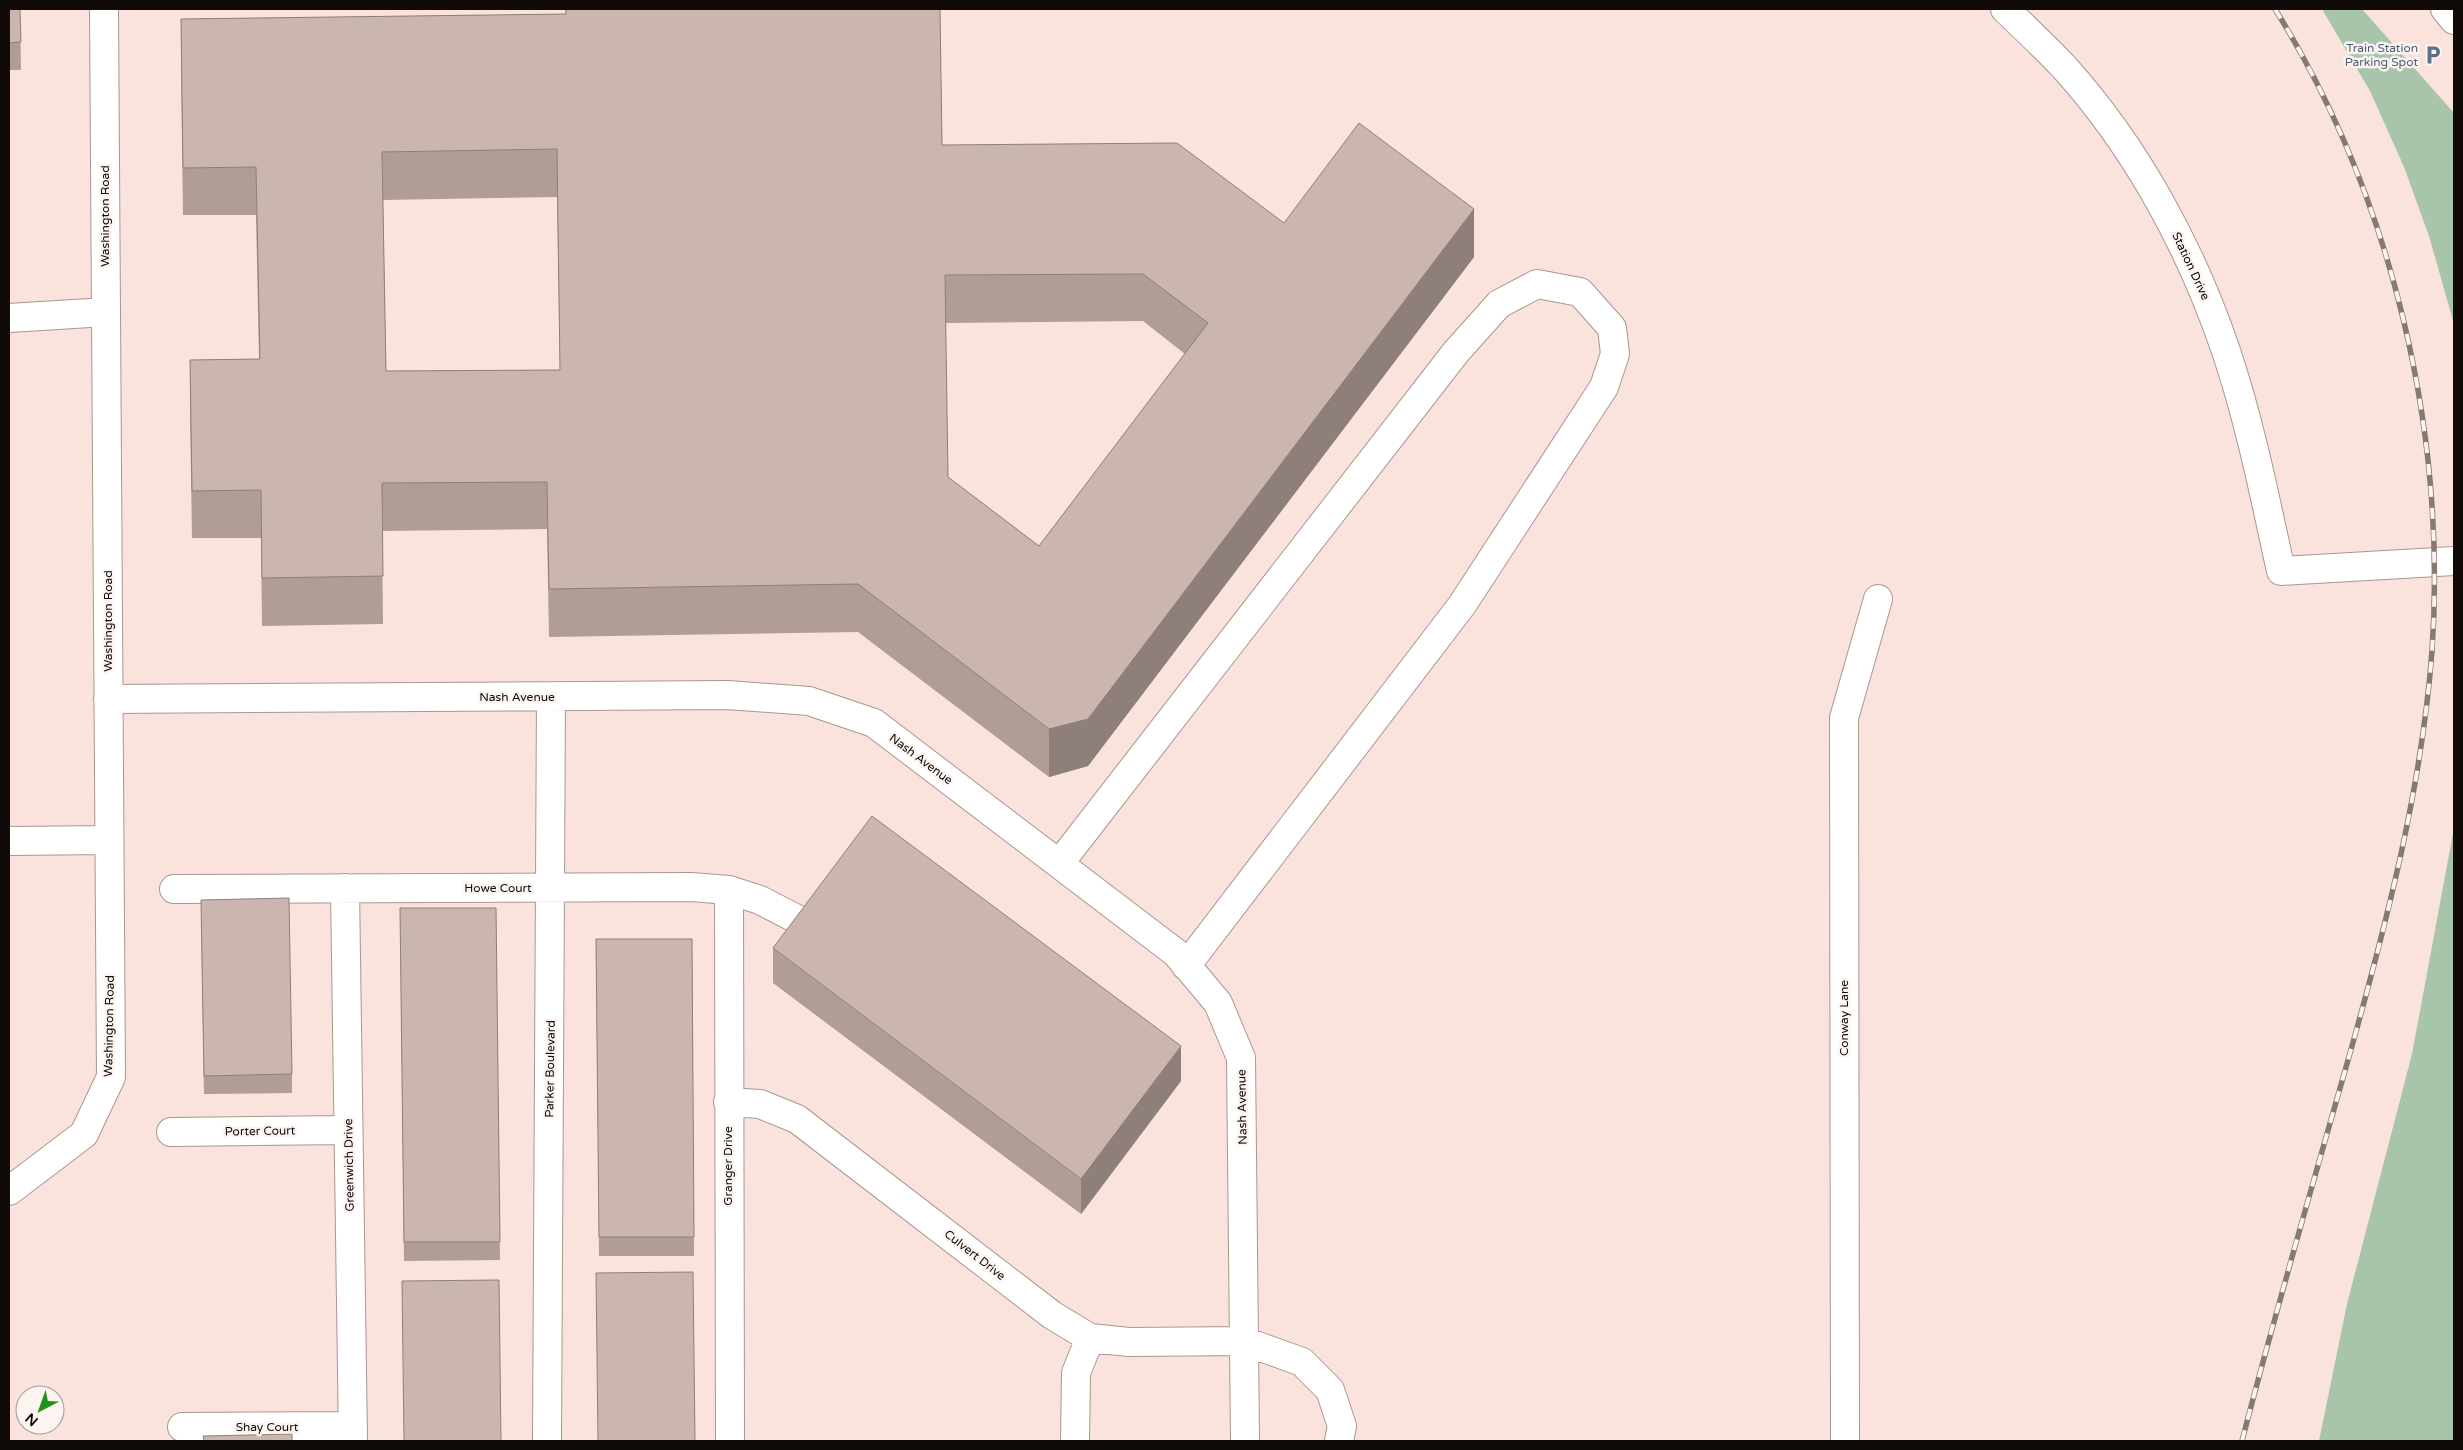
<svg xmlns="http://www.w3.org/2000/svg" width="2463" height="1450" font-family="'Varela Round',sans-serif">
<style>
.green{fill:#a8c5aa}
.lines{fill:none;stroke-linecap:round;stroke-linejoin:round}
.minor-casing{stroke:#aa9790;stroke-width:30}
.minor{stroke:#fff;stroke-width:28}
.rail-casing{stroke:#867873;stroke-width:5.5}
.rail{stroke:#fcf4f1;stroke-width:4;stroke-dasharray:11;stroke-linecap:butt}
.wall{fill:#af9d96;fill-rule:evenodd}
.shaded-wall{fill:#8e7f7a}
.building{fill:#cbb6af;stroke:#8e7f7a;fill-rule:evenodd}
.labels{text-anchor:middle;stroke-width:5;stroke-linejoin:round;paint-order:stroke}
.service-label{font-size:12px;fill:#4e5e75;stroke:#fcf4f1;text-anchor:end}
.street-label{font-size:12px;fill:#100a08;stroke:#fcf4f1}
</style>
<rect width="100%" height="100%" fill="#f9e3dc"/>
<!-- green -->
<path class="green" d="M2322 9H2362L2454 113V324L2429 236 2404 167 2370 91Z
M2454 828V1441H2319L2347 1304 2412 1054Z"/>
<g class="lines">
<defs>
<path id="minor" d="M2005 9C2025 28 2045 47 2064 67 2137 148 2191 248 2226 351 2250 422 2265 498 2281 571L2454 561
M2445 9 2454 20
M9 318 106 312
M108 699 728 695 809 701 874 723 1176 953 1218 1003 1241 1058 1245 1441
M9 841 109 840
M1059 864 1456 352 1499 304 1537 284 1580 292 1612 328 1615 354 1604 387 1462 605 1186 966
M345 888 353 1441
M174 889 691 887 729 890 760 900 814 928
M729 890 730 1441
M728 1102 760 1104 797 1119 1052 1315 1090 1338 1129 1342 1244 1341 1302 1362 1330 1390 1342 1426 1339 1441
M171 1132 348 1130
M9 1191 84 1134 111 1077 104 9
M182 1427 353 1426
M547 1441 551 697
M1075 1441 1076 1373 1090 1338
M1845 1441 1844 718 1878 599"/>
</defs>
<!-- minor casing -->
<use href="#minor" class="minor-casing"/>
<!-- minor -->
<use href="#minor" class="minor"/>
<defs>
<path id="rail" d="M2242 1441C2276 1309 2315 1177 2352 1046 2388 917 2422 785 2432 651 2447 431 2392 197 2275 9"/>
</defs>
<!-- rail casing -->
<use href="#rail" class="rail-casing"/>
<!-- rail -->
<use href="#rail" class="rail"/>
</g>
<!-- wall -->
<path class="wall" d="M9 9H20L21 70H9Z
M565 9H940L942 145 1284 223 1474 257 1088 766 1049 777 858 632 549 637 547 529 382 531 383 624 262 626 261 538H192L190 407V360L259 359 256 215H183L181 66V19L566 14ZM557 197 560 370 386 371 383 200ZM1143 321 1185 354 1039 546 948 477 945 323Z
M400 908H496L500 1260 404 1261Z
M201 919 292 1074V1093L204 1094Z
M596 939H692L694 1256H599Z
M773 948 1181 1081 1081 1214 773 983Z"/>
<!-- shaded-wall -->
<path class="shaded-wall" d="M1474 209V257L1088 766 1049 777V729Z
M1181 1046V1081L1081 1214V1179Z"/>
<!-- building -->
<path class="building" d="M9 9H20L21 42 9 43Z
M566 9H940L942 145 1177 143 1284 223 1359 123 1474 209 1088 719 1049 729 858 584 549 589 547 482 382 483 383 576 262 578 261 490 192 491 190 360 260 359 256 167 183 168 181 19 566 14ZM557 149 560 370 386 371 382 152ZM1143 274 1208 323 1039 546 948 477 945 275Z
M872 816 1181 1046 1081 1179 773 948Z
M289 898 292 1074 204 1076 201 900Z
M400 908H496L500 1242H404Z
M596 939H692L694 1237H599Z
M693 1272 695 1441H598L596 1273Z
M499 1280 501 1441H404L402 1281Z
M292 1434V1441H204L203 1436Z"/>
<!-- icons -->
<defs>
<symbol id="parking-bare" viewBox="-9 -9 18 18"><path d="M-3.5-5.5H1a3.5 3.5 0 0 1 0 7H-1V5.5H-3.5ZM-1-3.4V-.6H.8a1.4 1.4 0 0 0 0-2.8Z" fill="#5c6f8a" stroke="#fcf4f1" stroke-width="2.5" paint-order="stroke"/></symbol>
</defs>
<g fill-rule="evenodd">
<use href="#parking-bare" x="2419" y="41" width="28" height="28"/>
</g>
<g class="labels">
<!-- service labels -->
<g class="service-label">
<text x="2418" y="52">Train Station<tspan x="2418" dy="14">Parking Spot</tspan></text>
</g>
<!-- street labels -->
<g class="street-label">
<text transform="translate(105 216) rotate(-90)" y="4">Washington Road</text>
<text transform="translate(2191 266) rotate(65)" y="4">Station Drive</text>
<text transform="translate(108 621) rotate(-90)" y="4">Washington Road</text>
<text x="517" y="701">Nash Avenue</text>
<text transform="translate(921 759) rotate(37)" y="4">Nash Avenue</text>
<text x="498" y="892">Howe Court</text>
<text transform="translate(1844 1018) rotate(-90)" y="4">Conway Lane</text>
<text transform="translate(109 1026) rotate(-89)" y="4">Washington Road</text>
<text transform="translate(550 1069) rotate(-89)" y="4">Parker Boulevard</text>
<text transform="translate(1242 1107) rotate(-91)" y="4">Nash Avenue</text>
<text transform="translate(260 1131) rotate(-1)" y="4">Porter Court</text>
<text transform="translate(349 1165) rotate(-91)" y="4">Greenwich Drive</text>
<text transform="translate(728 1166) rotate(-90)" y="4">Granger Drive</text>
<text transform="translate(975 1255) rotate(38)" y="4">Culvert Drive</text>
<text x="267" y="1431">Shay Court</text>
</g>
</g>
<!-- border -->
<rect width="2463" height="1450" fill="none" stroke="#100a08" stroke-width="20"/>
<!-- north arrow -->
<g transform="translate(40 1410) rotate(221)"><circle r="24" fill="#fcf4f1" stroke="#9e9694"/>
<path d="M0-4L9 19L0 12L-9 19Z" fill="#1e921f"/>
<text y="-8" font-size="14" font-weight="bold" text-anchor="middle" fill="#100a08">N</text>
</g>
</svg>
